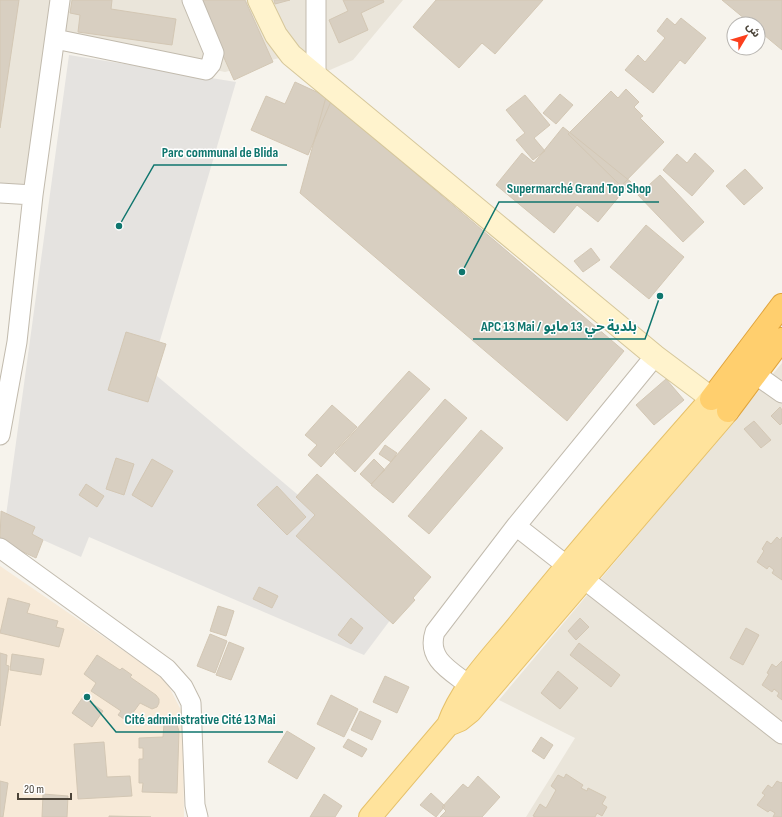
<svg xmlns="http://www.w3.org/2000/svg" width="782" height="817" font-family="'Sofia Sans Condensed','Noto Sans Arabic',sans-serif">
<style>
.residential{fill:#eae5da}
.commercial{fill:#f7ead8}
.parking{fill:#e5e3e0}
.building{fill:#d8cfc1;stroke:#d3c7b4}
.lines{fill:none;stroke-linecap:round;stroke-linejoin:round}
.street-casing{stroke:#c2bbae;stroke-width:21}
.secondary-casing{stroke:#d6c79b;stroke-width:24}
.primary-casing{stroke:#e6c16a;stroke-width:24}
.highway-casing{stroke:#e0a43c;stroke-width:24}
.street{stroke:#fff;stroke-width:19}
.secondary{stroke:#fff3cd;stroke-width:22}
.primary{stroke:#ffe39c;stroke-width:22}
.highway{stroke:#ffcf6e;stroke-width:22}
.leader{fill:none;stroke:#0f766e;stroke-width:1.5}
.callout-dot{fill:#0f766e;stroke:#fff;stroke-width:1.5}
.callout-label{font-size:14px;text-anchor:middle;font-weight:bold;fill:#0f766e;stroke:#fff;stroke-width:3;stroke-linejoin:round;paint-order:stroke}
</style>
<rect width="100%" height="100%" fill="#f6f3ec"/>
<!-- residential -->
<path class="residential" d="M0 0H403L353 60 316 76 291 55 225 72 49 35 33 195 0 193Z
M782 363V817H526L575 738 499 700Z"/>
<!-- commercial -->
<path class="commercial" d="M0 566 165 679 183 714 184 817H0Z"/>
<!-- parking -->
<path class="parking" d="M69 55 236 82 151 371 412 591 364 655 89 537 81 557 5 523Z"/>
<!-- building -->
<path class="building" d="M0 0H19L0 128Z
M72 0H112L111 9 176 19 172 45 78 32 80 15 70 13Z
M198 0H245L273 62 234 80Z
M274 0H290L275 4Z
M343 0H383L384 2 361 13 368 30 339 43 329 20 348 11Z
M436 0H543L495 54 482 43 459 68 413 27Z
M722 0H782V50L758 30V24H751Z
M667 18 675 25 681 18 706 38 685 64 680 60 653 93 625 70 638 55 645 62 665 38 657 31Z
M295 82 332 99 308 155 251 130 266 96 285 104Z
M626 89 639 102 634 107 643 116 640 118 664 142 621 186 568 134 611 91 618 98Z
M560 94 573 105 556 124 543 113Z
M525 95 550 125 534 138 545 151 533 160 516 140 525 133 506 110Z
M326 97 624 351 567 421 300 193Z
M563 127 631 182 598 222 577 205 554 233 496 185 522 153 534 163Z
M695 153 714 171 692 196 663 170 677 154 687 163Z
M745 169 763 188 744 205 726 186Z
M660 175 704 222 683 242 638 195Z
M646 225 684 257 649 299 610 267Z
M591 248 600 260 583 272 574 261Z
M126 332 166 344 148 402 108 390Z
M409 371 430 389 355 472 335 453Z
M666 379 684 400 654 425 636 405Z
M445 399 467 418 393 503 371 485Z
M332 405 357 427 321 467 308 455 317 445 305 435Z
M780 407 782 410V423L780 425 771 416Z
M754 421 771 440 761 448 744 429Z
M481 430 503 448 429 534 408 516Z
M385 445 397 453 391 462 379 454Z
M116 458 134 464 124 495 106 489Z
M152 459 173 471 152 507 132 495Z
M374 459 385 470 371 484 360 474Z
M317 474 431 577 413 598 415 600 393 624 296 536 315 515 296 497Z
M86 484 104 496 97 507 79 495Z
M277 486 306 517 287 535 257 505Z
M1 511 35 527 32 534 43 540 36 558 0 541Z
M777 537 780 540 782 537V580L772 573 774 570 769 566 767 569 757 562 764 551 762 549 767 541 771 544Z
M259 587 278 596 272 608 253 599Z
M8 598 30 604 27 613 58 621 56 627 64 629 59 647 0 633Z
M218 606 234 611 226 636 210 631Z
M351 618 363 628 351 644 338 635Z
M580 618 589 627 576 640 568 631Z
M746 628 759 635 743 665 730 658Z
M210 634 227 641 215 673 197 666Z
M229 642 244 648 231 680 216 675Z
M579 643 620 675 611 687 570 655Z
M0 653 7 655 6 665 9 666 0 726Z
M12 654 44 659 41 675 10 670Z
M97 655 120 670 122 668 132 675 130 677 156 695 159 699V703L157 707 152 709 140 703 127 721 118 715 121 711 91 691 96 683 84 674Z
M782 661V700L777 696 779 693 774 689 772 692 762 685 769 674 767 673 772 664 776 667Z
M558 671 578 688 560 709 541 693Z
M385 676 409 687 397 713 373 702Z
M331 695 358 709 344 737 317 724Z
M83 697 103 711 92 727 72 713Z
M360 711 381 721 372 740 351 730Z
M168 721H173L177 725 179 731 177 793 142 792 143 783H139V759H143V748H139V738L163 737 164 724Z
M287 731 315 748 297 779 268 762Z
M541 737 553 745 544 759 532 751Z
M348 739 367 749 362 757 343 747Z
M104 742 107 777 130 776 132 796 78 799 74 744Z
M566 774 583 785 581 788 587 791 588 788 606 797 602 804 607 807 602 816 597 813 595 817H536L533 816 540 804 546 808 556 790 551 786 558 775 564 778Z
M478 776 500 797 482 817H440L446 811 442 807 463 784 468 788Z
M0 781 8 783 3 817H0Z
M777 781 781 783 782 782V817H773L775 813 770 810 768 812 757 805 765 795 762 793 768 785 772 788Z
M431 793 445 806 436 817 420 805Z
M43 794 68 796 67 817H42Z
M324 794 342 806 335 817H310Z
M109 816 151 817H109Z"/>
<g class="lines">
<defs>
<path id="street" d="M55 39 206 70 211 64 214 53 192 0
M316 76V0
M0 193 33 195
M755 374 782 393
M0 435 17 342 33 195 60 0
M516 526 782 734
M0 548 167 669 183 687 191 703 195 805 198 817
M469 685C451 671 426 659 435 632L516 526 655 356"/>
<path id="secondary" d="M259 0 276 35 291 55 655 356 727 410"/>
<path id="primary" d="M448 725 460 720 470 712 728 411
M370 817 448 725C462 686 494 655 519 624 581 547 646 473 711 399"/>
<path id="highway" d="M711 399 782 305
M728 411 782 339"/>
</defs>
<!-- street casing -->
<use href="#street" class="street-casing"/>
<!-- secondary casing -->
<use href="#secondary" class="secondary-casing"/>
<!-- primary casing -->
<use href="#primary" class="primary-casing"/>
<!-- highway casing -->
<use href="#highway" class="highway-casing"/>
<!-- street -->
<use href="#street" class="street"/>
<!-- secondary -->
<use href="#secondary" class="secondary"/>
<!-- primary -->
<use href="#primary" class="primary"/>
<!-- highway -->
<use href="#highway" class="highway"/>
</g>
<!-- callouts -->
<path class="leader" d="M119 226L154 165H287M462 272L499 202H659M660 296L645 339H473M87 697L116 732H283"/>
<g class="callout-dot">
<circle cx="119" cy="226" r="4"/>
<circle cx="462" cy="272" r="4"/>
<circle cx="660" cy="296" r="4"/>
<circle cx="87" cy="697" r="4"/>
</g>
<g class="callout-label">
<text x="220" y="157">Parc communal de Blida</text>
<text x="579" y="193">Supermarché Grand Top Shop</text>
<text x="559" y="331">APC 13 Mai / بلدية حي 13 مايو</text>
<text x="200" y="724">Cité administrative Cité 13 Mai</text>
</g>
<!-- north arrow -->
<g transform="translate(746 36) rotate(52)"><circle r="19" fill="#ffffff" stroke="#b7b4b0"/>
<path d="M0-3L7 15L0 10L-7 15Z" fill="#fc3f1d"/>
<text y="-6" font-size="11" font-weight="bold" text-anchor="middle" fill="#4b4439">ش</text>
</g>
<!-- scale -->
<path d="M18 793v6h53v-6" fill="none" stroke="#4b4439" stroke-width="2"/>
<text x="24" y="793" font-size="12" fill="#4b4439" stroke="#ffffff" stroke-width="3" paint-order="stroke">20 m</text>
</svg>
